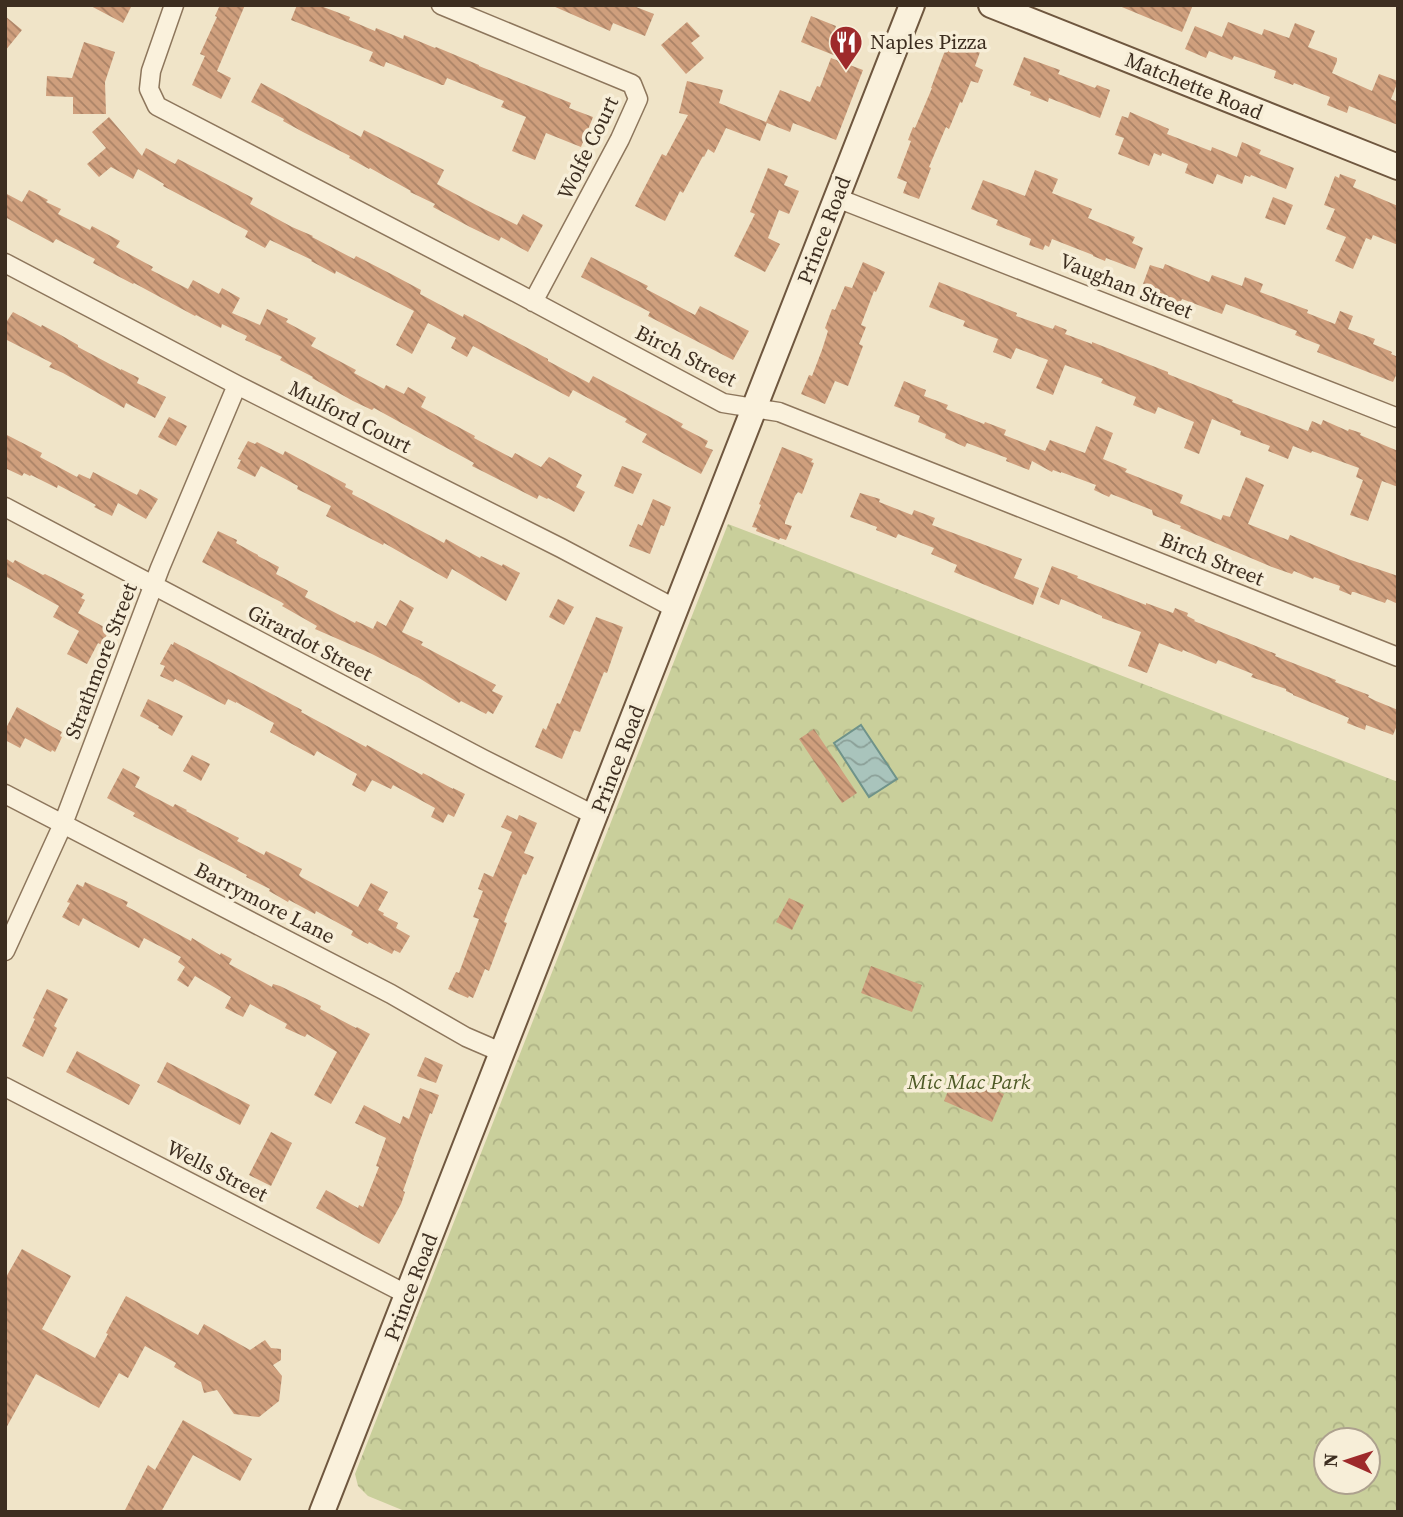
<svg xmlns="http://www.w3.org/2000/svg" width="1403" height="1517" font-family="'Source Serif 4',serif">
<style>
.park{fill:url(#park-crowns);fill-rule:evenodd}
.water{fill:url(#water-waves);stroke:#6f938a;stroke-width:2}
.building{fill:url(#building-back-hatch)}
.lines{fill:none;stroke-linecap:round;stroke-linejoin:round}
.street-casing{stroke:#8d765c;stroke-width:21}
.secondary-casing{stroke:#6f573f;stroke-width:28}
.street{stroke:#faf1dc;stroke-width:18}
.secondary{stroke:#faf1dc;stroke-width:24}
.labels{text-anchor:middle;stroke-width:7;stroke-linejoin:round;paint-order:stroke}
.poi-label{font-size:21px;fill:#3d2e20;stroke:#f7eed8;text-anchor:start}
.street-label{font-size:21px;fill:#3d2e20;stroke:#f7eed8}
.park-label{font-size:21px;font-style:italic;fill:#4d5a26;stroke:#f7eed8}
</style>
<defs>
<pattern id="park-crowns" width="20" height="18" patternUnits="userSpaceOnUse" patternTransform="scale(1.75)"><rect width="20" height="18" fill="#c9cf9b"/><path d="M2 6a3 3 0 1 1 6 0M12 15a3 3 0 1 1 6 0" fill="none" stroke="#aeb285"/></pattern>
<pattern id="water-waves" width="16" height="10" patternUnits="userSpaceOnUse" patternTransform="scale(1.75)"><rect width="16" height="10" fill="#a9c4bc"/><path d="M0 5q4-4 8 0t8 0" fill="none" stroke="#8ba098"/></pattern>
<pattern id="building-back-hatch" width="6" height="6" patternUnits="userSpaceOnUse" patternTransform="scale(1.75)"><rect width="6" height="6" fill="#cf9f7d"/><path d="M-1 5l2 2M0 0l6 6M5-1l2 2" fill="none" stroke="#a98266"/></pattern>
</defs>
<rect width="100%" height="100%" fill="#f0e4c8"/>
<!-- park -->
<path class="park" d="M728 524 1398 782V1512H407L368 1496 358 1486 355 1474ZM1326 1440H1368V1482H1326Z"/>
<!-- water -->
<path class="water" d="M861 725 897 779 869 797 834 743Z"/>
<!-- building -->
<path class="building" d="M89 5H132L123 23Z
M220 5H245L217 71 231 78 221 99 192 85 205 56 200 54 217 17 215 16Z
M297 5H318L350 17 349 20 375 31 376 28 403 39 404 35 435 48 436 47 479 65V66L571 103 569 108 593 117 581 147 546 133 535 160 512 151 526 117 501 107 504 101 447 78 444 85H442L386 62 384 67 369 61 373 52 291 20Z
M631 5 654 14 645 36 613 23 610 31 553 6Z
M1117 5H1193L1182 32Z
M5 16 22 30 5 51Z
M811 16 836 26 835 29 850 35 841 58 801 42Z
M687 22 700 36 691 43 704 58 686 74 661 45Z
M1228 22 1262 35 1264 29 1289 38 1295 23 1315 31 1308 47 1337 58V61L1332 73 1372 91 1379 74 1398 81 1391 99 1398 102V125L1349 106 1347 113 1327 105 1330 97 1294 83 1293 85 1274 78 1276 71 1246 60 1234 56 1232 60 1209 51 1206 58 1185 49 1195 26 1222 37Z
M949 40 980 52 975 66 983 70 978 83 971 81 962 103 960 102 949 129 946 127 929 167 931 168 919 199 903 193 907 182 897 178 911 141 908 140 913 127 915 128 932 88H931Z
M84 42 115 52 105 82 106 114H73V97L46 96 47 76 72 78Z
M1024 57 1060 70 1058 74 1095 88 1097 85 1110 90 1100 118 1049 98 1048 102 1030 95 1031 92 1013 85Z
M831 58 863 70 836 140 793 123 790 132 767 123 760 141 726 128 714 153 708 149 704 157 703 156 683 193 680 191 665 221 635 206 662 154 666 156 688 115 679 113 687 81 723 90 719 103 766 122 780 90 810 102 817 86 820 87Z
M261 83 361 137 364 130 444 170 437 184 480 207 517 225 523 214 543 225 528 252 501 237 499 241 470 227 433 207 435 204 410 192 411 191 370 168 369 169 349 158 350 156 303 132 283 121 284 119 251 102Z
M1130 112 1169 129 1167 134 1211 151 1212 147 1237 157 1242 142 1261 150 1259 154 1294 168 1286 189 1251 175 1250 177 1245 175 1242 184 1217 174 1213 184 1185 173 1188 164 1162 153 1161 156 1154 153 1149 166 1118 154 1124 138 1115 135 1122 116 1128 118Z
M109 117 142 156 146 148 175 164 178 159 253 198 250 204 292 227 313 236 312 237 354 259 356 256 393 275 421 290 420 294 463 317 464 314 548 359V361L589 383 593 376 683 424 681 427 708 441 705 447 713 450 701 474 642 442 647 434 625 422 627 419 573 390 569 397 473 346 467 357 451 348 456 338 428 323 412 354 396 345 414 311 336 271 335 274 311 261 312 260 270 240 265 248 245 237 248 231 163 186 164 184 138 169 133 179 111 167 99 177 87 164 106 148 92 132Z
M768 168 788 176 784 185 799 191 789 214 779 210 768 238 780 244 765 272 734 256 755 214 750 212Z
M1035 170 1058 179 1052 193 1092 209 1088 218 1135 237 1132 243 1143 248 1135 269 1106 258 1105 261 1093 256V255L1052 239 1049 247 1045 245 1043 250 1029 245 1031 239 1029 238 996 225 998 220 971 209 983 180 1025 196Z
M1340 174 1356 180 1353 187 1398 206V245L1373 235 1371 240 1366 238 1353 269 1335 261 1346 237 1326 229 1335 209 1324 205 1335 176 1339 178Z
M29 190 48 200 46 202 61 209 58 214 90 230 92 226 120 241 116 247 153 267 151 270 188 289 193 280 219 294 222 288 240 298 232 313 260 325 267 309 288 319 286 322 316 338 311 346 356 370 354 373 384 389 386 385 404 394 408 387 426 397 421 407 475 436 474 438 512 458 515 453 541 467 549 457 582 475 576 487 585 492 574 512 548 498 547 499 539 495 537 499 484 472 472 466 474 463 374 408 372 410 353 401 312 378 313 377 280 360 282 357 245 340 247 336 222 324 221 328 196 315 195 316 134 283 133 284 93 263 95 259 56 239 53 243 5 217V193L22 202Z
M1273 197 1293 205 1285 225 1265 218Z
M591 257 648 286 646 289 695 315 700 306 749 331 733 360 648 316 650 312 581 277Z
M863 262 885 272 876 292 874 291 861 325 866 327 859 344 863 346 848 386 835 381 825 404 801 394 809 375 812 376 822 350 828 331 825 328 832 309 835 310 845 286 852 288Z
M1165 264 1209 282 1212 275 1242 286 1245 277 1263 284 1260 292 1308 310 1307 313 1335 324 1340 311 1353 316 1348 329 1375 339 1373 344 1392 352 1391 354 1398 357V371L1393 382 1317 352 1320 345 1295 335 1297 331 1226 304 1222 314 1182 299 1180 303 1149 291 1151 287 1143 284 1150 265 1163 269Z
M939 282 1017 313 1016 316 1053 329 1055 325 1067 330 1065 334 1092 344V342L1168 372V374L1170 375 1233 400 1232 402 1308 431 1312 421 1321 425 1323 420 1348 431 1349 429 1361 433 1360 435 1398 451V487L1382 481 1368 521 1350 515 1363 480 1356 477 1359 468 1312 451 1311 453 1293 446 1288 459 1268 451 1270 446 1240 435 1241 431 1212 419 1199 454 1184 448 1194 422 1158 407 1155 414 1133 405 1136 397 1101 383 1103 379 1065 365 1053 395 1036 388 1048 360 1016 348 1011 359 993 352 998 339 963 326 965 321 929 307Z
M13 312 41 327 42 325 59 334 78 345V347L121 370V369L139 378 137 383 166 397 155 418 126 403 124 408 63 373 49 367 52 363 5 339V324Z
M904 381 926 390 924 396 948 405 946 409 984 424 985 422 1006 430 1004 435 1045 451 1050 440 1085 453 1096 426 1113 433 1103 459 1127 469 1125 472 1183 495 1180 503 1221 520 1223 515 1230 517 1246 477 1264 485 1248 524 1288 540 1290 535 1348 559 1398 576V604L1387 599 1385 603 1354 592H1352L1351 595 1339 590 1340 586 1314 577 1313 579 1294 571 1292 574 1272 567 1180 528 1181 526 1153 515 1152 510 1111 494 1109 497 1094 490 1096 485 1061 472V473L1053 470 1052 472 1032 461 1029 470 1006 461 1007 458 967 443 965 447 945 438 946 434 918 422 920 416 894 406Z
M169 417 187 426 176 446 158 437Z
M5 434 42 453 40 457 77 477 79 474 90 479 93 472 137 495 140 489 158 499 146 519 118 503 112 516 94 507 96 505 58 485 57 488 31 475 30 476 24 473 22 476 5 468Z
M248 441 255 444 257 442 283 455 285 451 346 484 345 487 353 491 352 494 444 543 446 539 480 558 481 556 502 566 503 564 520 573 506 601 452 569 447 579 384 543 383 545 326 516 331 506 297 489 298 486 261 466 255 477 237 468 241 460 238 459Z
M782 447 813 459 811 462 814 463 802 494 798 492 795 496 785 522V524L792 526 786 540 780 538 779 540 756 531 757 528 752 527 761 505 759 504Z
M622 466 642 474 633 494 614 486Z
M860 493 880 499 879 502 912 515 914 510 935 518 932 525 1022 559 1014 578 1039 588 1033 605 954 572 957 565 931 554 934 548 898 534 896 538 876 530 877 527 850 517Z
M653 499 671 507 664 526 661 525 650 554 629 546 638 524 642 526Z
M218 531 237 540 236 543 258 555V556L279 567 276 574 308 591 305 597 355 623 356 621 373 629 377 621 386 626 400 600 414 608 402 632 423 642 421 645 496 685 492 691 503 696 493 714 488 711 486 714 461 701 459 703 419 678 370 653 315 629 317 626 282 606 284 604 281 602 202 562Z
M5 558 13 563 15 560 43 575 45 574 84 594 81 598 85 600 78 613 106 628 104 630 108 632 102 645 98 643 87 664 67 654 79 631 53 617 59 606 5 576Z
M1052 566 1078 576 1077 578 1146 605V603L1173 613 1175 608 1188 613 1187 616 1195 620 1194 621 1276 654 1275 656 1336 680 1335 682 1369 695 1368 697 1376 701 1398 710V723L1393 735 1366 725 1365 730 1347 723 1349 718 1293 695V694L1286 691V689L1251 677 1253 674 1218 660 1216 664 1183 650 1182 652 1159 643 1147 673 1128 666 1141 632 1102 618V616L1061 599 1059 605 1040 597Z
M558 599 574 607 564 625 549 617Z
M596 617 623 627 607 673 604 672 580 732 574 730 562 759 535 747 543 728 546 730 557 703 560 704Z
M174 642 302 710 301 712 366 747 367 745 422 775 423 773 453 789V788L465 794 454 817 448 814 443 823 431 817 435 808 393 785 391 789 372 780 365 792 352 785 357 774 317 751 314 756 270 732 274 723 236 702V703L228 699 225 705 175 679 173 682 160 676 165 666 160 664 171 644 173 645Z
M148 699 183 716 172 736 158 728 159 726 140 716Z
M17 707 62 732 60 736 62 737 55 752 52 750 51 752 25 738 20 748 5 740V730Z
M814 729 857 793 842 803 799 739Z
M192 755 210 764 201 781 183 771Z
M123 768 140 777 135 787 173 807 175 804 187 810 186 811 239 838 237 841 264 855 266 851 302 869 299 875 301 877 358 907 371 883 388 892 378 910 384 913 383 915 398 923 396 928 410 936 400 953 394 950 392 954 369 942 368 944 362 941 351 935 353 931 316 911 315 914 289 900 288 902 269 891 270 889 246 877 247 875 133 816 135 813 107 798Z
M507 815 517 820 519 815 537 823 524 853 534 857 526 875 523 874 504 922 507 923 489 971 485 969 473 998 469 996 468 998 448 989 456 972 459 973 479 919 473 917 483 891 478 889 484 873 493 877 512 832 501 827Z
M85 882 128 902 126 906 191 941 192 938 220 955 221 953 232 959 229 964 272 987 273 984 280 986 321 1006 320 1009 356 1028 357 1027 370 1034 331 1104 314 1095 337 1052 307 1034 305 1037 285 1028 287 1024 250 1004 243 1017 225 1008 231 997 195 976 188 987 177 980 185 967 178 962 181 957 144 938 139 948 83 918 79 926 62 917 70 903 67 902 77 884 83 887Z
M789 898 804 905 792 930 776 922Z
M871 966 922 985 912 1012 861 993Z
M47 989 68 999 54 1026 57 1028 43 1057 22 1046 35 1019 33 1018Z
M77 1051 140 1085 129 1105 66 1072Z
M425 1057 443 1065 436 1083 417 1076Z
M167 1062 250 1105 240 1125 157 1082Z
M955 1073 1004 1094 992 1122 944 1101Z
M420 1088 439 1095 432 1114 430 1113 413 1160H414L403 1191 405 1192 401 1204 379 1244 316 1208 326 1190 358 1208 359 1205 363 1207 379 1167 376 1166 386 1138 355 1123 364 1105 400 1124 403 1116 409 1119Z
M271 1132 292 1143 271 1186 249 1175Z
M22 1249 71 1276 42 1329 95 1358 108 1334 106 1333 126 1296 198 1335 204 1324 250 1350 265 1340 271 1348 281 1349V1360L273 1365 282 1376 279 1401 259 1417 234 1414 217 1390 204 1393 201 1382 174 1367 176 1363 145 1346 128 1378 119 1373 99 1408 36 1374 5 1430V1279Z
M183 1420 252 1459 240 1481 193 1455 161 1512H124L148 1465 155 1470Z"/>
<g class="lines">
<defs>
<path id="street" d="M174 5 151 71 149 89 157 106 517 293 723 403 779 412 1398 657
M441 5 632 84 638 99 620 139 533 302
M837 198 1398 418
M5 263 237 385 561 548 676 609
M5 507 483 759 596 816
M5 794 391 994 466 1037 503 1053
M5 951 63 824 160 568 237 385
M5 1087 408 1295"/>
<path id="secondary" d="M991 5 1398 167
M322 1512 912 5"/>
</defs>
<!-- street casing -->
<use href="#street" class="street-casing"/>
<!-- secondary casing -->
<use href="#secondary" class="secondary-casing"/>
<!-- street -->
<use href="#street" class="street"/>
<!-- secondary -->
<use href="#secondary" class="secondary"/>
</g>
<!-- icons -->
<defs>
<symbol id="restaurant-pin" viewBox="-11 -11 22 30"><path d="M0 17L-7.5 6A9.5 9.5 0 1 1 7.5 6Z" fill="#9e2a2b" stroke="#f7eed8"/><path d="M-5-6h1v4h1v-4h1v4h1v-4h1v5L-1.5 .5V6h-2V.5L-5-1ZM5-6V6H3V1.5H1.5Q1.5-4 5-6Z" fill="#fff"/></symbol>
</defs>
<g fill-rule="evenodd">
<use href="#restaurant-pin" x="827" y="23" width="38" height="52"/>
</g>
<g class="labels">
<!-- poi labels -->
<g class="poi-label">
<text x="870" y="49">Naples Pizza</text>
</g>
<!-- street labels -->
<g class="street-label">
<text transform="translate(1194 86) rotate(22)" y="7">Matchette Road</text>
<text transform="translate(588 148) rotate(-64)" y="7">Wolfe Court</text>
<text transform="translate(824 230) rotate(-69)" y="7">Prince Road</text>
<text transform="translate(1126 286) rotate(22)" y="7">Vaughan Street</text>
<text transform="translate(686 356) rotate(27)" y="7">Birch Street</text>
<text transform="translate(350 417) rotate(27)" y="7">Mulford Court</text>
<text transform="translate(1212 559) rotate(22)" y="7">Birch Street</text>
<text transform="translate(310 643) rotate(28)" y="7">Girardot Street</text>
<text transform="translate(101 661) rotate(-69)" y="7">Strathmore Street</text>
<text transform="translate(618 759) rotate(-69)" y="7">Prince Road</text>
<text transform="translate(265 903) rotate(27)" y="7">Barrymore Lane</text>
<text transform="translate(217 1171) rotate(27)" y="7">Wells Street</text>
<text transform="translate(411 1287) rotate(-69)" y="7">Prince Road</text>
</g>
<!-- park labels -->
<g class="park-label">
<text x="969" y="1089">Mic Mac Park</text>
</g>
</g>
<!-- border -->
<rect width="1403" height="1517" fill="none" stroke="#3d2e20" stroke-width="14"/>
<!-- north arrow -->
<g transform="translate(1347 1461) rotate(273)"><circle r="33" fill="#f7eed8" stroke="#ada18e" stroke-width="2"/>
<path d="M0-5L12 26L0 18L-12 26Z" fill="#9e2a2b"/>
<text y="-10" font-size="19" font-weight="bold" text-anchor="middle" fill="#3d2e20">N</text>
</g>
</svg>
